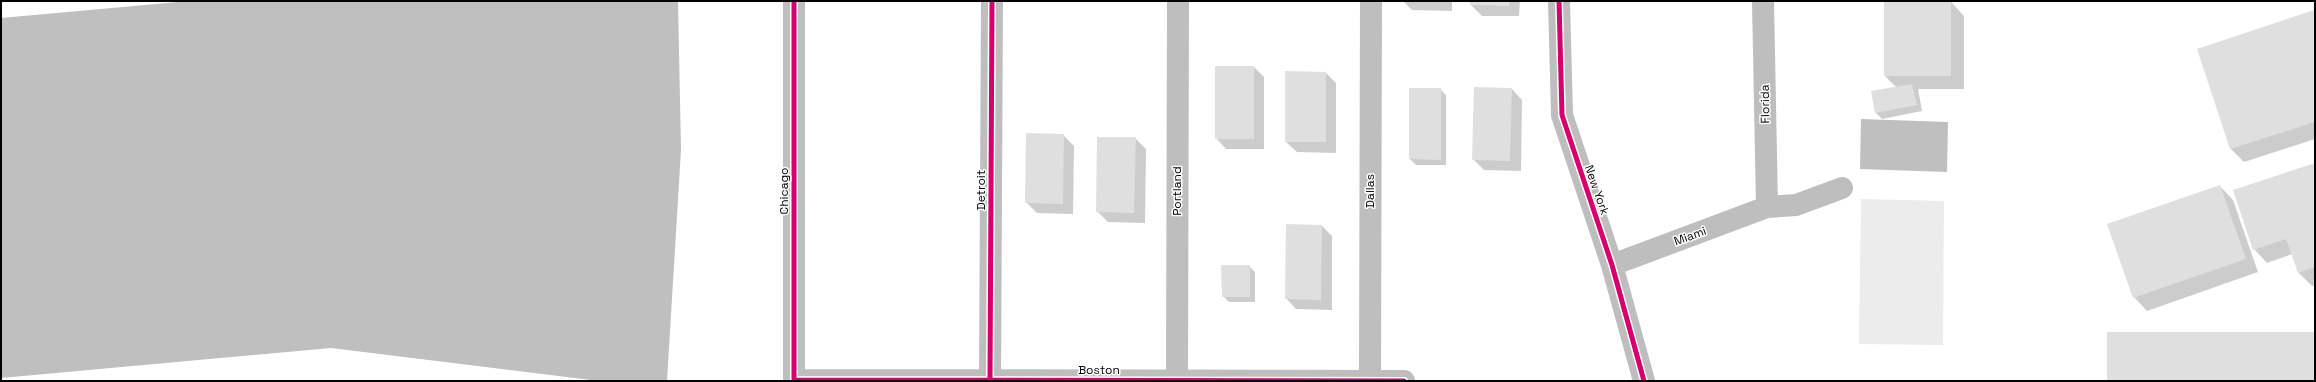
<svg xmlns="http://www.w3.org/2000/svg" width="2316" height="382" font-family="'Space Grotesk',sans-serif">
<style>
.green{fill:#ececec}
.water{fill:#bfbfbf}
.shadow{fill:#0003}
.building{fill:#dfdfdf}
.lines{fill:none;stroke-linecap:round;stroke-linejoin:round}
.minor{stroke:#bebebe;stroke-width:22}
.cycleway-casing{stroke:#fff;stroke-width:8}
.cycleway{stroke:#d6006c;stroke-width:5}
.labels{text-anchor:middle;stroke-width:3;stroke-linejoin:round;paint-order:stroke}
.street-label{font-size:12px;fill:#000;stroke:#fff}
</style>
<rect width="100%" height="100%" fill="#fff"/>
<!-- green -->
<path class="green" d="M1861 199 1944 201 1943 345 1859 344Z"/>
<!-- water -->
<path class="water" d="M189 1H678L681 150 667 381H599L331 348 1 378V18Z
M1861 119 1948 122 1947 172 1860 169Z"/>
<!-- shadow -->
<path class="shadow" d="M1403 1H1452V11L1412 10Z
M1471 1H1520L1519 16H1482L1471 5Z
M1951 2 1964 16V89H1918L1922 111 1882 119 1876 113 1897 88 1885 76Z
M2314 11 2315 139 2244 162 2231 149 2198 49Z
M1254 67 1264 77V149H1226L1216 138Z
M1326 73 1336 83V153L1297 152 1286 142Z
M1440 89 1446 95V165H1416L1410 159Z
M1512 89 1522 100 1521 171 1484 170 1473 159Z
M1063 135 1074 146 1073 214 1037 213 1026 202Z
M1135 138 1146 149 1145 223 1108 222 1097 211Z
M2315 164V285L2312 286 2299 273 2292 254 2267 263 2254 249Z
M2220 186 2233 200 2258 272 2147 311 2134 297Z
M1322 226 1332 236V310L1296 309 1286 298Z
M1249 266 1255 272V302H1229L1223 296Z"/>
<!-- building -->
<path class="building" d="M1470 1H1509V6L1470 5Z
M1884 1H1951V76H1884Z
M2314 10 2315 122 2230 149 2197 49Z
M1215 66H1254V139H1215Z
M1285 71 1326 72V142H1285Z
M1912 84 1917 105 1875 113 1871 91Z
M1474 87 1512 88 1510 161 1472 160Z
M1409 88H1441V160L1409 159Z
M1026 133 1064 134 1063 204 1025 203Z
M1097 137H1136L1134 213 1096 212Z
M2315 163V267L2298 273 2286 239 2253 250 2233 190Z
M2220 185 2246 259 2133 298 2107 224Z
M1286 224 1322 225 1321 300 1285 299Z
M1221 265H1250V297H1222Z
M2107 332H2315V381H2107Z"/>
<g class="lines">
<!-- minor -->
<path class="minor" d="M1559 1 1562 115 1612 265 1644 381
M1763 1 1767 207
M1612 265 1767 207 1796 205 1842 188
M794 380 1404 381
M990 380 992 1
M1177 380 1178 1
M1370 380 1371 1
M794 381V1"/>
<defs>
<path id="cycleway" d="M1559 1 1562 115 1612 265 1644 381
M794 380 1404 381
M990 380 992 1
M794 381V1"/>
</defs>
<!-- cycleway casing -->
<use href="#cycleway" class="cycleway-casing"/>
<!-- cycleway -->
<use href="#cycleway" class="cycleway"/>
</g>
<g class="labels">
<!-- street labels -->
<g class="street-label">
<text transform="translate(1765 104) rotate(-91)" y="4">Florida</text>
<text transform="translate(981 190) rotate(-90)" y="4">Detroit</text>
<text transform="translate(1597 190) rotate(71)" y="4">New York</text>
<text transform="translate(784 191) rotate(-90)" y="4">Chicago</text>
<text transform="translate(1177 191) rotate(-90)" y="4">Portland</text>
<text transform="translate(1370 191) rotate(-90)" y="4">Dallas</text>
<text transform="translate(1690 236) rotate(-20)" y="4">Miami</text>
<text x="1099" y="374">Boston</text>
</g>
</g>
<!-- border -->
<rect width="2316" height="382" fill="none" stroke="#000000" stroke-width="4"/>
</svg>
